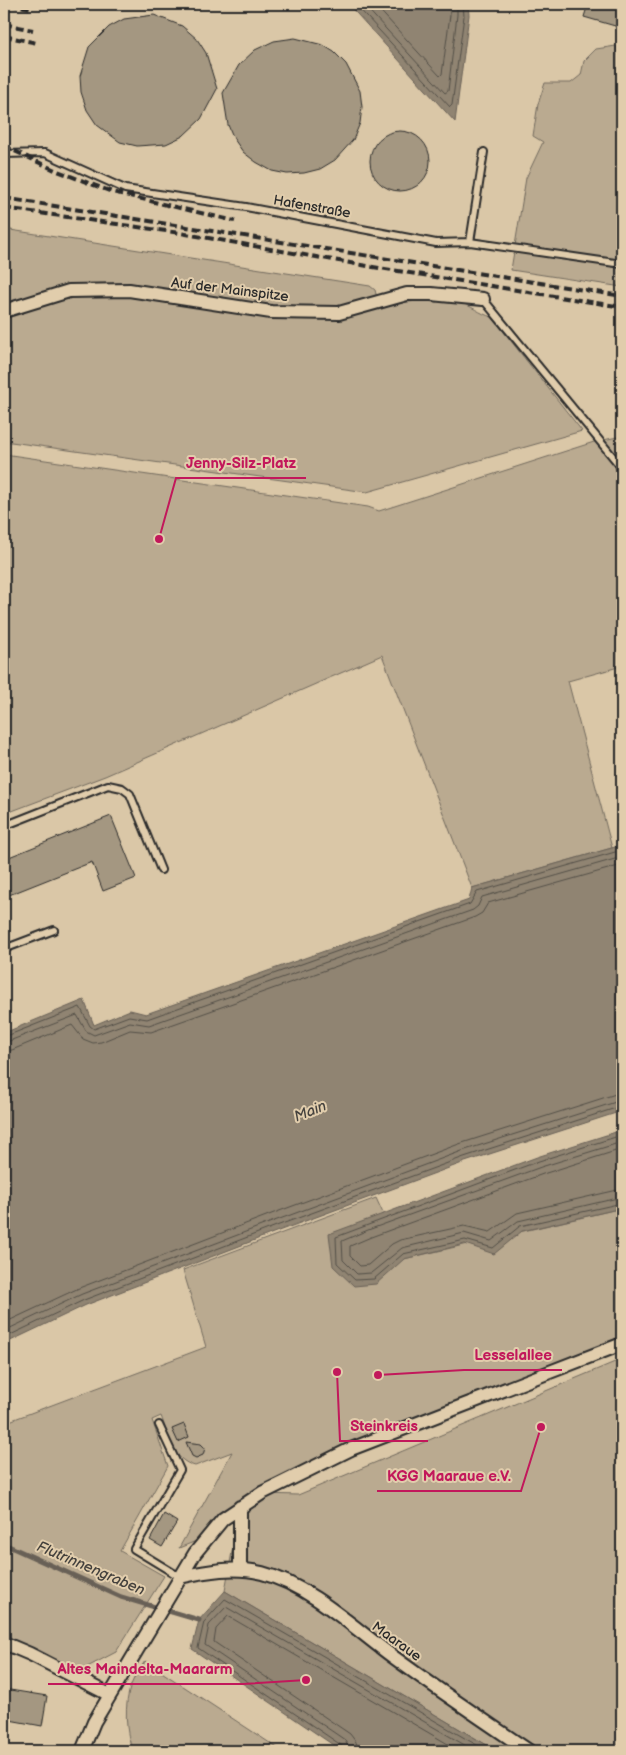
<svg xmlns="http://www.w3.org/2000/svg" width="626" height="1755" font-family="'Balsamiq Sans',sans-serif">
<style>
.green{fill:#baaa90;stroke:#726a5e}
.water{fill:#908472;stroke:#686056}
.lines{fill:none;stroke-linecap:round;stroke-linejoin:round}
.shore{stroke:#534f47;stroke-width:1}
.stream{stroke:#686056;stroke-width:5}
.building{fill:#a49781;stroke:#2b2b2b}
.lane-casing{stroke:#2b2b2b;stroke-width:10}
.street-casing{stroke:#2b2b2b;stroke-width:16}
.lane{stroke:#e1cdac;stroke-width:6}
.street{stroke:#e1cdac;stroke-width:12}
.rail{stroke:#2b2b2b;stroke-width:4;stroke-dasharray:8 4;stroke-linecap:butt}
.labels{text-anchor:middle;stroke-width:4;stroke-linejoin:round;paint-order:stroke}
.street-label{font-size:14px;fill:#2b2b2b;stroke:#e1cdac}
.water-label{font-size:15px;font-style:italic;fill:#44413d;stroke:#e1cdac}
.leader{fill:none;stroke:#c2185b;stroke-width:2}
.callout-dot{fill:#c2185b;stroke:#e1cdac;stroke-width:2}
.callout-label{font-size:15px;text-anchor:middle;font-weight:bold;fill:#c2185b;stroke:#e1cdac;stroke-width:4;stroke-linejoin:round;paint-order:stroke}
</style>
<rect width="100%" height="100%" fill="#dac7a7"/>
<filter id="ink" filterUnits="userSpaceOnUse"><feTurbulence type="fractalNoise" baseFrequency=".02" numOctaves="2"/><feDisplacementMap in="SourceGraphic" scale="10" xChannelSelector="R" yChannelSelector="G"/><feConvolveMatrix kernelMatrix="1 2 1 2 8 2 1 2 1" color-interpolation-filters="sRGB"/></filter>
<g filter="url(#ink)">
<!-- green -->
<path class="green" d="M616 46 622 64V287L511 270 526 178 543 142 533 136 538 104 545 83H571L581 75 584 61 596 49Z
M4 229 370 286 375 290 377 298 386 305C409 302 437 297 460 303 471 305 480 314 492 317L582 431 367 492 4 441Z
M622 436V666L568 681 612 848 472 888 382 655 105 776 4 814V454L368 507 379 511 594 442Z
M376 1198 404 1259 622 1208V1344L467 1403 264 1494 298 1495 622 1359V1751H497L225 1591 240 1507 206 1537 179 1548 232 1452 195 1466C172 1460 169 1436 161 1416L152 1420 168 1466 120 1551 164 1576 116 1652 72 1675 4 1643V1423L206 1347 183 1270Z
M145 1661 282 1751H133C125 1732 124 1704 131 1685 134 1676 141 1668 145 1661Z"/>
<!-- water -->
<path class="water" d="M348 4H468L469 15 455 122Z
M622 845V1111L465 1162 281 1230 86 1305 4 1344V1033L84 1000 94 1025 130 1010 146 1014 469 900 472 888Z
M622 1130V1208L522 1231 494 1254 465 1244 404 1259 376 1284 354 1286 333 1266 329 1234 537 1157Z
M225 1591 497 1751H342L192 1649 199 1620Z"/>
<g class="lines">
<!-- shore -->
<path class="shore" d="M355 4 450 107 452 105 464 16 463 4
M363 4 445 93 448 91 457 15V4
M374 4 440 76 442 74 450 15 449 4
M4 1037 80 1007 90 1026 94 1029 129 1016 147 1019 470 904 477 892 622 850
M4 1043 77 1015 86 1031 94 1035 130 1022 149 1025 473 910 478 906 482 897 622 857
M4 1051 12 1050 72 1025 83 1039 93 1043 101 1042 130 1030 151 1032 475 917 482 913 488 903 622 865
M622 1135 539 1161 336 1237 337 1263 355 1280 374 1279 403 1254 465 1240 493 1248 520 1226 622 1203
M622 1142 541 1167 368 1230 342 1241 343 1260 357 1274 371 1273 402 1248 464 1233 491 1241 518 1221 622 1197
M622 1149 543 1174 371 1237 350 1246V1256L360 1266 368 1265 392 1244 400 1240 464 1226 490 1232 517 1213 622 1189
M4 1323 79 1288 274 1213 459 1144 622 1092
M4 1331 82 1294 277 1220 462 1151 622 1100
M4 1338 84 1300 279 1225 464 1157 622 1106
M344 1751 341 1745 198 1648 204 1622 225 1599 487 1751
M350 1751 345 1740 205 1645 209 1625 226 1607 475 1751
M358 1751 356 1742 350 1734 214 1642 216 1629 228 1616 460 1751"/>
<!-- stream -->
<path class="stream" d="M4 1544 121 1597 199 1620"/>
</g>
<!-- building -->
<path class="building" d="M588 4H622V28L584 17Z
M154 15 182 26 197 39 206 53 217 89 201 119 183 136 166 144 137 146 120 142 97 125 87 110 81 92 80 76 89 47 109 27 124 19Z
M295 38 323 45 334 52 346 64 360 91 362 107 360 123 353 140 335 160 320 169 304 173 287 174 272 171 256 162 243 152 234 139 228 125 223 93 239 65 255 50 274 41Z
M370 161a30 30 0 1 1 60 0a30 30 0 1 1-60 0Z
M111 816 136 878 103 891 92 862 4 897V859Z
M184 1424 189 1437 178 1442 172 1429Z
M186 1442 201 1444 205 1448 203 1455 196 1458 192 1456Z
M164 1514 177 1522 162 1547 150 1540Z
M4 1689 47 1696 42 1726 4 1719Z"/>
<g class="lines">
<defs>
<path id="lane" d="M4 154 45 153 125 189 246 207 436 243 470 242 622 264
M470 242 484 152
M483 299 622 468
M4 826 108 785 122 788 130 794 161 870
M4 949 54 930
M159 1425 180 1470 134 1549 180 1577"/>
<path id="street" d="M4 311 69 291 129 290 271 312 339 313 407 294H431L483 299
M240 1569V1507
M180 1577C207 1571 234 1566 262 1573 309 1585 354 1628 392 1656 437 1689 483 1720 529 1751
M4 1643 30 1654 110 1695
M82 1751 94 1722 195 1553 223 1519 262 1493 351 1449 622 1344"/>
</defs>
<!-- lane casing -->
<use href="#lane" class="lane-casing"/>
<!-- street casing -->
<use href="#street" class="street-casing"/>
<!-- lane -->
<use href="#lane" class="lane"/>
<!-- street -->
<use href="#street" class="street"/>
<!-- rail -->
<path class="rail" d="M10 4 33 9
M4 24 33 30
M4 36 37 43
M4 146 55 170 112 192 235 221
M4 198 622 296
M4 208 180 233 373 267 622 307"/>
</g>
</g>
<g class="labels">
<!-- street labels -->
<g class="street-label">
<text transform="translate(312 206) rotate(10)" y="5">Hafenstraße</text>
<text transform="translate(230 289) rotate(7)" y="5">Auf der Mainspitze</text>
<text transform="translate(397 1641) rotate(36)" y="5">Maaraue</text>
</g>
<!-- water labels -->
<g class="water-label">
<text transform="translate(310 1111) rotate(-22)" y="5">Main</text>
<text transform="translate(91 1568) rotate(23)" y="5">Flutrinnengraben</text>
</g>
</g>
<!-- callouts -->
<path class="leader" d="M159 539L176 478H306M378 1375L464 1370H562M337 1372L340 1441H428M541 1427L521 1491H377M306 1680L243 1684H48"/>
<g class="callout-dot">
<circle cx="159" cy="539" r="5"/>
<circle cx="378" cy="1375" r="5"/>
<circle cx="337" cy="1372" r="5"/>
<circle cx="541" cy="1427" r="5"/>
<circle cx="306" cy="1680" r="5"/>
</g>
<g class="callout-label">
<text x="241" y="468">Jenny-Silz-Platz</text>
<text x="513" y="1360">Lesselallee</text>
<text x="384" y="1431">Steinkreis</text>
<text x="449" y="1481">KGG Maaraue e.V.</text>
<text x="145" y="1674">Altes Maindelta-Maararm</text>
</g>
<!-- margin -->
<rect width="626" height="1755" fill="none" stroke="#e1cdac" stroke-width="20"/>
<rect x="10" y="10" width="606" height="1735" fill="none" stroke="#2b2b2b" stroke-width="2" filter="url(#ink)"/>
</svg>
